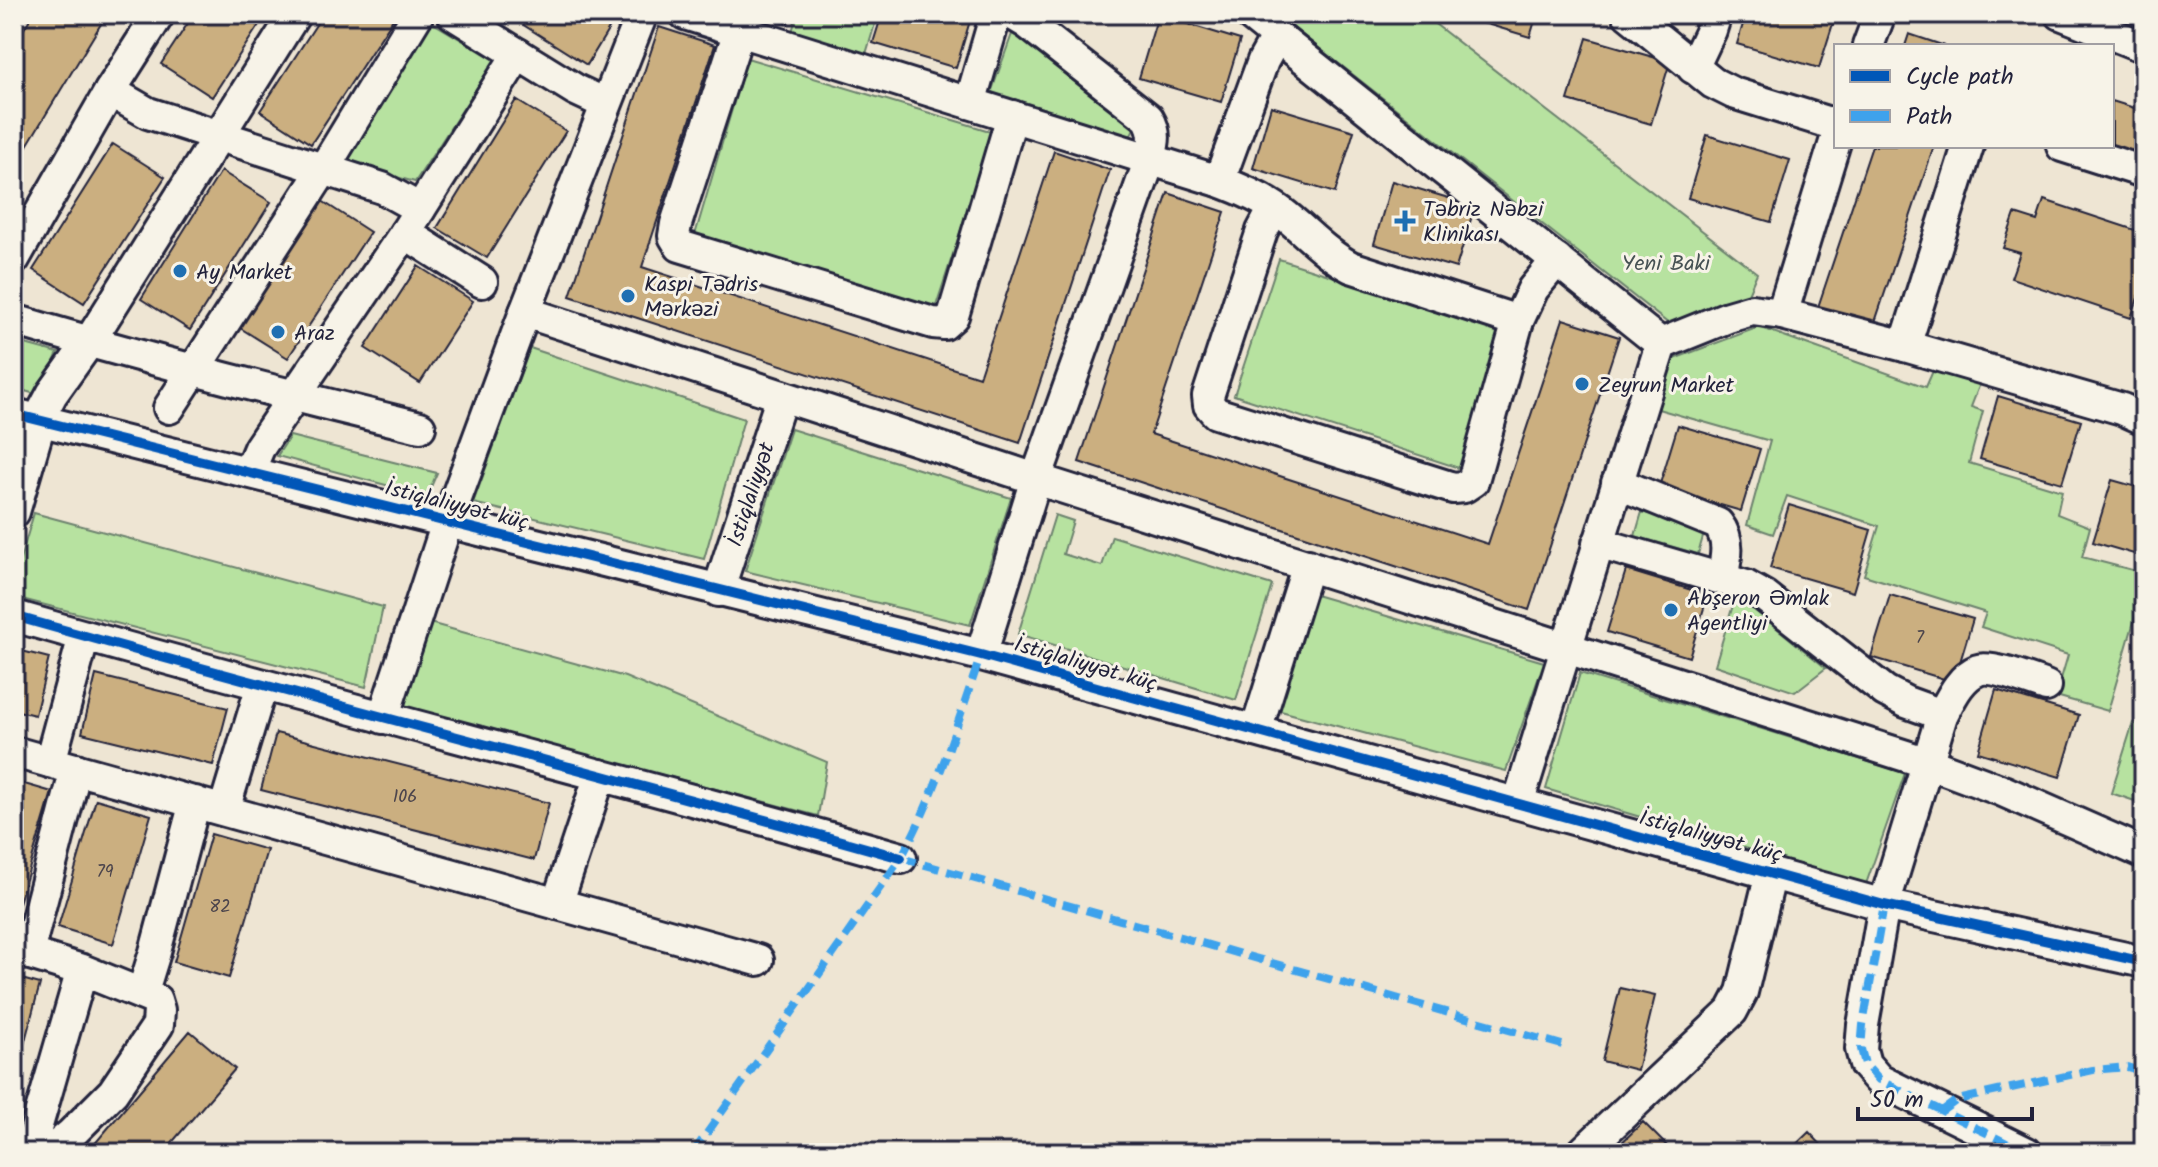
<svg xmlns="http://www.w3.org/2000/svg" width="2158" height="1167" font-family="Kalam,sans-serif">
<style>
.green{fill:#b7e2a0;stroke:#6c826e;stroke-width:2}
.building{fill:#cbaf80;stroke:#22223b;stroke-width:2}
.lines{fill:none;stroke-linecap:round;stroke-linejoin:round}
.minor-casing{stroke:#22223b;stroke-width:36}
.minor{stroke:#f7f3e8;stroke-width:30}
.quiet{stroke:#3ea2ec;stroke-width:8;stroke-dasharray:16 8;stroke-linecap:butt}
.cycleway-casing{stroke:#f7f3e8;stroke-width:15}
.cycleway{stroke:#0057b8;stroke-width:10}
.poi-dot{fill:#1f6fb2;stroke:#f7f3e8;stroke-width:3}
.labels{text-anchor:middle;stroke-width:6;stroke-linejoin:round;paint-order:stroke}
.number-label{font-size:18px;fill:#4c454c}
.poi-label{font-size:22px;fill:#22223b;stroke:#f7f3e8;text-anchor:start}
.park-label{font-size:22px;fill:#475254;stroke:#f7f3e8}
.street-label{font-size:22px;fill:#22223b;stroke:#f7f3e8}
</style>
<rect width="100%" height="100%" fill="#eee5d3"/>
<filter id="ink" filterUnits="userSpaceOnUse"><feTurbulence type="fractalNoise" baseFrequency=".0125" numOctaves="2"/><feDisplacementMap in="SourceGraphic" scale="16" xChannelSelector="R" yChannelSelector="G"/><feConvolveMatrix kernelMatrix="1 2 1 2 8 2 1 2 1" color-interpolation-filters="sRGB"/></filter>
<g filter="url(#ink)">
<!-- green -->
<path class="green" d="M797 14H878L866 54 792 32Z
M1276 14H1422L1757 273 1748 294 1669 324Z
M428 20 495 60 415 182 340 162Z
M1013 31 1136 124 1130 137 991 93Z
M747 58 993 132 935 309 695 235Z
M1279 259 1506 332 1462 469 1234 395Z
M1759 327 1926 387 1936 364 1983 376 1971 407 1983 411 1969 463 2062 491 2057 514 2090 527 2082 557 2144 573V587L2108 711 2056 696 2068 655 1981 627 1986 613 1864 575 1879 526 1787 496 1773 534 1747 525 1770 441 1658 409 1671 360Z
M14 341 58 353 39 395 14 388Z
M530 348 744 419 704 559 473 503Z
M791 429 1011 498 970 625 745 571Z
M290 436 437 473 427 496 277 456Z
M1642 512 1705 530 1698 554 1635 536Z
M34 513 383 607 366 687 14 597V580Z
M1055 515 1073 521 1063 554 1102 566 1112 536 1272 585 1236 700 1018 634Z
M1315 595 1544 662 1506 771 1277 710Z
M1736 595 1826 668 1795 692 1715 665Z
M426 622 625 677 827 762 818 816 401 706Z
M1580 673 1905 773 1866 884 1546 789Z
M2133 723 2144 727V804L2111 793Z"/>
<!-- building -->
<path class="building" d="M33 14H107L14 167V45Z
M194 14H266L212 97 161 64Z
M323 14H386L393 19 311 144 260 111Z
M506 14H600L613 22 587 65Z
M755 14H790L788 24Z
M882 14H972L956 68 873 43Z
M1453 14H1537L1530 37Z
M1746 14H1836L1819 68 1737 44Z
M1158 15 1240 40 1221 102 1139 78Z
M659 27 715 45 642 267 979 377 1054 151 1110 170 1020 443 570 296Z
M1909 34 1945 46H1905Z
M1587 38 1670 62 1651 124 1568 100Z
M516 100 566 131 487 258 437 228Z
M2112 101 2144 111V163L2091 146H2112Z
M1271 106 1354 131 1335 193 1253 168Z
M1707 135 1790 160 1771 222 1688 198Z
M113 144 165 177 84 303 33 270Z
M1872 146H1934L1874 325 1818 307Z
M221 171 271 202 190 330 141 299Z
M1392 181 1475 206 1456 268 1374 244Z
M1168 193 1225 212 1151 434 1488 544 1563 319 1619 337 1529 610 1079 462Z
M319 199 370 232 288 358 237 326Z
M2044 200 2144 233V246L2141 257 2144 258V296L2139 295 2131 318 2011 278 2020 253 2003 248 2015 214 2037 221Z
M418 266 473 301 420 383 365 348Z
M1998 396 2081 421 2062 483 1980 459Z
M1678 425 1760 449 1741 511 1659 487Z
M2112 480 2144 489V557L2093 542Z
M1789 505 1871 530 1853 592 1770 568Z
M1626 570 1708 595 1689 657 1607 632Z
M1890 595 1973 619 1954 682 1871 657Z
M14 649 49 658 35 715 14 710Z
M96 675 228 708 213 765 82 733Z
M1996 690 2079 715 2060 777 1978 752Z
M276 733 549 803 534 860 261 790Z
M14 781 52 792 14 920Z
M96 799 151 815 113 944 58 927Z
M211 834 267 850 229 978 174 962Z
M14 977 40 984 17 1071 14 1070Z
M1620 988 1655 996 1637 1070 1602 1061Z
M190 1031 235 1069 163 1153H87Z
M1643 1122 1674 1153H1611Z
M1809 1132 1829 1153H1787Z"/>
<g class="lines">
<defs>
<g id="minor">
<path d="M453 14 576 90 606 104"/>
<path d="M685 14 1219 181C1241 189 1262 198 1281 212 1305 230 1324 253 1351 267L1518 321"/>
<path d="M1249 14 1661 344"/>
<path d="M1628 14 1713 83 1733 93 1836 125"/>
<path d="M2061 14 2144 47"/>
<path d="M739 31 676 224 674 236 680 246 933 323 944 324 953 316 1012 116"/>
<path d="M1868 46 1880 14"/>
<path d="M1693 68 1711 30 1716 14"/>
<path d="M110 91 148 113 382 188 420 209"/>
<path d="M970 103 996 14"/>
<path d="M1836 139 1782 314 1905 346 2122 409 2144 419"/>
<path d="M2062 146 2144 172"/>
<path d="M1219 181 1263 61 1277 36"/>
<path d="M1274 208 1262 231 1208 396 1209 405 1216 413 1453 488 1464 487 1473 481 1518 321 1533 289 1557 260"/>
<path d="M405 233 482 282"/>
<path d="M14 259 110 91 159 14"/>
<path d="M525 312 1036 479 1928 763 2003 791 2144 853"/>
<path d="M14 320C148 360 284 394 420 427"/>
<path d="M1661 344 1728 317 1752 310 1782 314"/>
<path d="M1905 346 1968 146"/>
<path d="M169 408 323 170 418 14"/>
<path d="M14 414 981 655 1884 905 2144 962"/>
<path d="M249 472 259 448 405 233 518 54"/>
<path d="M1617 483 1718 524C1731 541 1726 559 1722 579"/>
<path d="M14 512 44 409 52 394 89 342 295 14"/>
<path d="M1598 543 1746 586 1764 596 1885 691 1906 702 1942 715"/>
<path id="s1" d="M718 591 782 396"/>
<path d="M14 616C309 700 606 774 901 858"/>
<path d="M981 655 1036 479 1150 159C1154 143 1157 133 1148 118L1027 23 1012 14"/>
<path d="M383 718 447 523 525 312 642 14"/>
<path d="M1256 731 1308 565"/>
<path d="M14 752 758 960"/>
<path d="M50 762 84 636"/>
<path d="M1518 803 1661 344"/>
<path d="M224 810 262 685"/>
<path d="M557 904 600 775"/>
<path d="M14 949 82 970"/>
<path d="M28 953 76 769"/>
<path d="M142 994 155 952 195 802"/>
<path d="M29 1153 82 970 156 1000 159 1010 158 1025 113 1092 70 1135 49 1153"/>
<path d="M1582 1153 1732 1011 1742 992 1771 873"/>
<path d="M2027 1153 1879 1080 1865 1064 1861 1049 1863 1025 1884 905 1942 715C1950 700 1960 677 1978 670 1991 665 2031 681 2046 686"/>
</g>
</defs>
<!-- minor casing -->
<use href="#minor" class="minor-casing"/>
<!-- minor -->
<use href="#minor" class="minor"/>
<!-- quiet -->
<path class="quiet" d="M901 858 1562 1045
M1884 905 1863 1025 1861 1049 1865 1064 1879 1080 2027 1153
M1942 1111 1957 1100 2093 1070 2127 1067 2144 1072
M693 1153 901 858C936 794 957 724 981 655"/>
<defs>
<path id="cycleway" d="M14 414 981 655 1884 905 2144 962
M14 616C309 700 606 774 901 858"/>
</defs>
<!-- cycleway casing -->
<use href="#cycleway" class="cycleway-casing"/>
<!-- cycleway -->
<use href="#cycleway" class="cycleway"/>
</g>
</g>
<!-- markers -->
<g class="poi-dot">
<path d="M1401 209h8v8h8v8h-8v8h-8v-8h-8v-8h8z"/>
<circle cx="180" cy="271" r="8"/>
<circle cx="628" cy="296" r="8"/>
<circle cx="278" cy="332" r="8"/>
<circle cx="1582" cy="384" r="8"/>
<circle cx="1671" cy="610" r="8"/>
</g>
<g class="labels">
<!-- number labels -->
<g class="number-label">
<text x="1920" y="643">7</text>
<text x="405" y="802">106</text>
<text x="105" y="877">79</text>
<text x="220" y="912">82</text>
</g>
<!-- poi labels -->
<g class="poi-label">
<text x="1423" y="216">Təbriz Nəbzi<tspan x="1423" dy="25">Klinikası</tspan></text>
<text x="196" y="279">Ay Market</text>
<text x="644" y="291">Kaspi Tədris<tspan x="644" dy="25">Mərkəzi</tspan></text>
<text x="294" y="340">Araz</text>
<text x="1598" y="392">Zeyrun Market</text>
<text x="1687" y="605">Abşeron Əmlak<tspan x="1687" dy="25">Agentliyi</tspan></text>
</g>
<!-- park labels -->
<g class="park-label">
<text x="1666" y="270">Yeni Baki</text>
</g>
<!-- street labels -->
<g class="street-label">
<text dy="8" stroke="none"><textPath href="#s1" startOffset="102">İstiqlaliyyət</textPath></text>
<text transform="translate(457 504) rotate(14)" y="8">İstiqlaliyyət küç</text>
<text transform="translate(1086 663) rotate(16)" y="8">İstiqlaliyyət küç</text>
<text transform="translate(1711 835) rotate(15)" y="8">İstiqlaliyyət küç</text>
</g>
</g>
<!-- margin -->
<rect width="2158" height="1167" fill="none" stroke="#f7f3e8" stroke-width="48"/>
<rect x="24" y="24" width="2110" height="1119" fill="none" stroke="#22223b" stroke-width="3" filter="url(#ink)"/>
<!-- legend -->
<rect x="1834" y="44" width="280" height="104" fill="#f7f3e8" stroke="#a29fa3" stroke-width="2"/>
<rect x="1850" y="70" width="40" height="12" fill="#0057b8" stroke="#a29fa3" stroke-width="2"/>
<text x="1906" y="84" font-size="24" fill="#22223b">Cycle path</text>
<rect x="1850" y="110" width="40" height="12" fill="#3ea2ec" stroke="#a29fa3" stroke-width="2"/>
<text x="1906" y="124" font-size="24" fill="#22223b">Path</text>
<!-- scale -->
<path d="M1858 1107v12h174v-12" fill="none" stroke="#22223b" stroke-width="4"/>
<text x="1870" y="1107" font-size="24" fill="#22223b" stroke="#f7f3e8" stroke-width="6" paint-order="stroke">50 m</text>
</svg>
